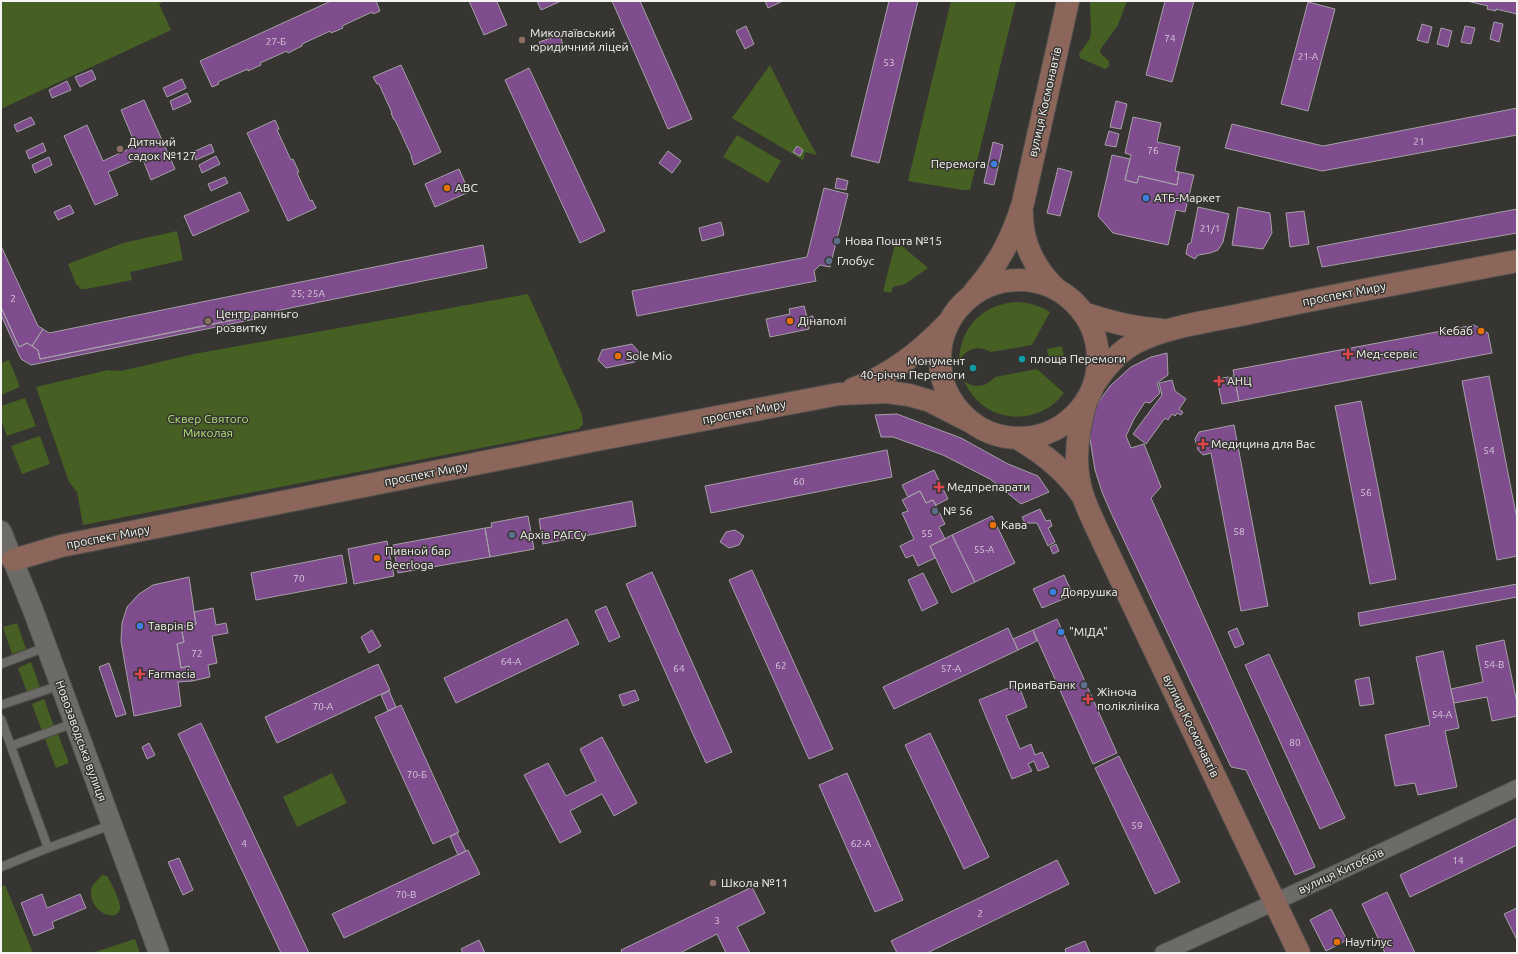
<svg xmlns="http://www.w3.org/2000/svg" width="1518" height="954" font-family="Ubuntu,sans-serif">
<style>
.green{fill:#466023}
.building{fill:#7f4c8e;stroke:#a4a1a6}
.lines{fill:none;stroke-linecap:round;stroke-linejoin:round}
.service-casing{stroke:#52514d;stroke-width:10}
.minor-casing{stroke:#52514d;stroke-width:18}
.tertiary-casing{stroke:#52514d;stroke-width:22}
.secondary-casing{stroke:#52514d;stroke-width:24}
.service{stroke:#6d6b67;stroke-width:8}
.minor{stroke:#6d6b67;stroke-width:16}
.tertiary{stroke:#6d6b67;stroke-width:20}
.secondary{stroke:#8c665b;stroke-width:22}
.education-dot{fill:#8d6e63;stroke:#363531;stroke-width:1.5}
.shop-dot{fill:#3f7fe0;stroke:#363531;stroke-width:1.5}
.food-dot{fill:#e8710a;stroke:#363531;stroke-width:1.5}
.service-dot{fill:#5c6f8a;stroke:#363531;stroke-width:1.5}
.health-dot{fill:#e0444e;stroke:#363531;stroke-width:1.5}
.culture-dot{fill:#0f9aa8;stroke:#363531;stroke-width:1.5}
.labels{text-anchor:middle;stroke-width:3;stroke-linejoin:round;paint-order:stroke}
.number-label{font-size:10px;fill:#d8cad9}
.poi-label{font-size:12px;fill:#f5f4f2;stroke:#363531;text-anchor:start}
.street-label{font-size:12px;fill:#f5f4f2;stroke:#363531}
.park-label{font-size:12px;fill:#b0e176;stroke:#363531}
</style>
<rect width="100%" height="100%" fill="#363531"/>
<!-- green -->
<path class="green" d="M1 1H166L159 4 171 30 1 109Z
M951 1H1016L970 190H963L908 181Z
M1090 1H1127L1118 25 1100 50 1101 54 1109 61V66L1105 69 1080 58 1079 54 1090 39 1091 32Z
M770 65 797 119 817 155 805 152 803 160 732 118Z
M737 135 781 161 768 183 723 157Z
M177 231 183 260 130 272 132 280 86 289H81L76 284 68 264 123 243Z
M896 241 928 268 905 284 893 287 891 293 883 291Z
M528 294 582 415 583 424 579 429 83 525 77 492 69 482 36 387 108 370 121 371 194 354Z
M1015 302C1028 302 1038 305 1050 312L1032 345 991 352C978 345 968 348 959 360 961 327 982 305 1015 302Z
M1062 346 1064 357 1049 360 1047 349Z
M9 360 20 387 1 395V363Z
M1037 369 1064 393C1059 399 1054 405 1046 409 1014 426 979 414 964 381 975 389 986 387 995 377Z
M25 398 36 426 7 436 1 420V406Z
M40 436 50 464 22 474 11 446Z
M17 623 26 649 12 654 3 627Z
M31 662 40 687 27 692 18 668Z
M44 699 54 726 42 731 32 704Z
M58 734 69 763 56 768 45 739Z
M332 773 347 803 297 827 283 797Z
M102 875 107 876C111 882 114 889 117 896 118 899 120 904 120 908 118 925 85 911 92 886Z
M5 885 33 953H1V887Z
M135 939 140 953H92Z"/>
<!-- building -->
<path class="building" d="M331 1H376L380 11 373 14 372 12 342 26 343 28 331 33 330 31 302 44V46L288 53 287 51 260 63 261 65 248 71V69L218 82 219 84 212 87 200 61Z
M469 1H500L497 2 507 25 484 35Z
M537 1H561L541 10Z
M612 1H640L692 119 668 129Z
M765 1H783L768 8Z
M889 1H918L879 163 851 156Z
M1165 1H1194L1172 82 1146 75Z
M1467 1H1517V14L1496 9V11L1487 9 1488 6Z
M1308 2 1335 9 1308 111 1281 104Z
M1494 22 1503 24 1499 42 1490 39Z
M1422 24 1432 27 1428 43 1417 40Z
M746 26 754 44 745 49 736 31Z
M1465 26 1475 28 1471 44 1461 42Z
M1441 28 1452 31 1448 47 1437 44Z
M560 35 563 45 543 52 539 42Z
M401 65 441 152 414 165 411 157H412L395 120H394L391 113H392L379 84H377L373 77Z
M529 68 605 231 580 243 505 80Z
M92 70 96 79 80 87 75 77Z
M182 79 186 88 167 97 163 88Z
M67 81 71 90 52 98 49 90Z
M187 93 191 102 173 110 170 101Z
M144 100 175 169 151 180 142 157 108 172 118 195 95 205 64 136 87 125 103 161 120 153 136 146 121 110Z
M1116 101 1127 104 1121 129 1110 127Z
M1517 108V135L1322 171 1225 148 1232 124 1323 146Z
M31 117 35 124 17 132 14 125Z
M1133 117 1161 123 1157 142 1180 147 1175 171 1179 172 1177 185 1139 176 1137 183 1125 180 1131 155 1125 153Z
M275 120 279 129 277 130 291 160 293 159 299 172 297 173 310 201 312 200 316 208 288 221 247 133Z
M1109 131 1119 134 1116 147 1105 145Z
M993 142 1003 145 994 185 984 183Z
M43 143 46 151 29 159 26 151Z
M211 144 214 152 196 160 193 152Z
M797 146 803 150 800 156 793 152Z
M668 151 681 161 672 173 659 163Z
M1112 155 1130 159 1125 180 1137 183 1139 176 1177 185 1179 172 1194 175 1185 212 1176 210 1168 245 1113 233 1098 216Z
M216 156 220 164 202 173 199 165Z
M49 157 52 165 35 173 32 165Z
M1058 168 1072 172 1060 216 1047 213Z
M459 169 469 192 435 207 425 184Z
M225 177 228 183 211 191 208 184Z
M837 178 848 181 846 190 835 188Z
M824 188 848 194 830 267 820 265 814 271 816 281 637 316 632 291 807 257Z
M240 192 249 211 193 236 184 216Z
M70 205 74 213 58 220 54 212Z
M1198 207 1229 214 1223 242 1218 250 1210 253 1198 255 1195 259 1186 254 1188 244 1191 243Z
M1238 207 1270 213 1272 233 1263 249 1232 245Z
M1517 209V233L1322 267 1317 247Z
M1304 211 1309 244 1290 247 1286 213Z
M721 222 724 235 702 241 699 228Z
M483 245 487 268 40 359 38 350 32 346 43 329 49 333Z
M1 246 38 326 43 329 32 346 27 343 19 347 1 307Z
M804 306 807 317 813 316 814 323 809 325V329L770 337 766 319 790 314 789 309Z
M1 307 19 347 27 343 38 350 40 359 264 314 265 317 31 365 21 359 1 315Z
M1474 325 1488 333 1492 353 1239 401 1233 370Z
M632 344 639 352 635 362 606 368 598 360 602 350Z
M1167 353 1168 375 1157 383 1160 393 1150 403 1145 402 1134 419 1126 436 1131 448 1144 444 1161 487 1151 498 1315 867 1295 875 1246 770 1231 767 1112 515 1102 492 1095 470 1090 439V431L1096 406 1110 386 1131 367 1151 357Z
M1234 376 1239 401 1222 404 1217 379Z
M1489 376 1517 519V556L1497 560 1462 381Z
M1172 380 1175 391 1186 399 1179 409 1183 412 1181 415 1177 413 1175 416 1172 414 1168 420 1165 418 1146 444 1133 434 1162 395 1159 383Z
M1361 401 1396 579 1370 584 1335 406Z
M897 414 961 438 1008 464 1038 476 1049 492 1021 504 990 479 943 455 893 437H881L875 415Z
M1234 425 1268 606 1241 611 1211 453 1203 455 1198 450 1195 439 1199 432Z
M887 450 892 477 711 513 705 486Z
M934 470 948 499 936 505 933 500 926 503 920 491 908 497 902 485Z
M920 491 926 503 933 500 945 524 939 527 945 539 930 546 935 558 918 566 913 555 906 558 900 546 914 539 902 513 908 511 902 500Z
M632 501 636 526 543 544 539 519Z
M1040 509 1046 521 1050 520 1052 526 1048 528 1055 542 1048 546 1037 523H1025L1022 517Z
M528 516 534 549 490 557 485 528 492 527 491 523Z
M992 516 1015 563 975 582 952 535Z
M485 528 490 557 398 573 393 545Z
M735 530 744 536 739 545 729 548 720 542 726 532Z
M952 535 975 582 952 593 930 546Z
M387 541 394 576 354 584 348 549Z
M1056 544 1059 551 1053 554 1050 547Z
M342 555 347 583 256 600 251 573Z
M752 570 833 749 809 759 729 580Z
M652 572 732 752 706 763 626 584Z
M923 573 938 603 922 611 908 580Z
M1064 575 1073 595 1042 608 1033 589Z
M189 577 196 624 181 627 184 642 177 644 181 668 189 666 192 681 178 682 181 706 134 716 121 641 122 623 127 607 139 594 153 585Z
M1517 584V597L1360 626 1358 613Z
M606 606 620 637 609 642 595 611Z
M213 608 216 625 226 623 228 633 212 636 217 663 208 665 210 677 192 681 189 666 181 668 177 644 184 642 181 627 196 624 194 612Z
M567 619 579 644 456 703 444 678Z
M1057 619 1117 753 1093 764 1033 630Z
M1008 628 1018 650 894 709 883 687Z
M1237 628 1244 644 1235 648 1228 632Z
M372 630 381 646 369 653 361 637Z
M1033 630 1037 641 1018 650 1013 639Z
M1504 640 1517 703V716L1492 721 1487 697 1454 703 1451 689 1483 682 1476 646Z
M1443 651 1459 728 1445 731 1457 787 1418 795 1415 783 1395 786 1385 735 1430 725 1416 657Z
M1269 654 1345 818 1320 829 1245 665Z
M109 663 126 714 116 717 99 667Z
M378 664 390 690 277 743 265 717Z
M1369 677 1374 704 1360 706 1355 680Z
M1018 684 1027 707 1006 716 1020 749 1031 744 1035 755 1042 752 1049 767 1038 771 1034 761 1028 764 1032 771 1012 779 979 700Z
M635 690 639 700 623 706 619 695Z
M389 691 396 707 388 711 381 695Z
M401 705 459 832 433 844 375 717Z
M201 723 309 953H281L178 734Z
M930 733 989 857 964 869 905 745Z
M602 737 637 803 614 816 602 794 570 811 581 832 560 843 524 775 548 763 566 796 596 781 580 749Z
M149 743 155 755 147 759 142 747Z
M1119 756 1180 882 1155 894 1095 768Z
M847 773 903 900 875 912 819 785Z
M1517 818V845L1410 897 1400 875Z
M457 833 466 851 458 855 450 837Z
M468 850 480 874 344 938 332 914Z
M179 858 193 890 183 895 168 862Z
M1057 860 1069 884 927 953H897L891 941Z
M752 887 765 913 737 927 750 953H726L717 934 680 953H622L621 950Z
M1387 892 1415 953H1385L1362 904Z
M42 894 47 908 80 894 86 908 52 922 54 928 34 936 21 903Z
M1517 908V940L1504 914Z
M1331 909 1347 940 1326 951 1310 920Z
M479 940 485 953H463L461 949Z
M1085 941 1090 953H1066L1065 949Z"/>
<g class="lines">
<defs>
<path id="service" d="M1 664 46 647
M1 705 61 685
M1 719 48 848
M11 746 74 723
M1 867 48 848 111 825"/>
<path id="minor" d="M1163 953 1275 902 1517 788"/>
<path id="tertiary" d="M1 531 33 610 159 953"/>
<path id="secondary" d="M1022 212C1021 242 1035 269 1056 289
M940 359a79 79 0 1 1 158 0a79 79 0 1 1-158 0Z
M974 292C999 264 1012 238 1023 203L1068 1
M1083 313C1109 322 1134 328 1162 330
M1095 383C1105 368 1118 352 1135 343 1167 326 1213 321 1249 313 1338 294 1428 278 1517 261
M853 389C891 375 920 352 947 324
M1087 399C1077 431 1072 467 1084 499 1090 515 1097 529 1104 544L1299 953
M1017 438C1043 453 1065 470 1082 495
M13 560 61 546 596 440 839 394 887 392 909 395 930 401 969 421"/>
</defs>
<!-- service casing -->
<use href="#service" class="service-casing"/>
<!-- minor casing -->
<use href="#minor" class="minor-casing"/>
<!-- tertiary casing -->
<use href="#tertiary" class="tertiary-casing"/>
<!-- secondary casing -->
<use href="#secondary" class="secondary-casing"/>
<!-- service -->
<use href="#service" class="service"/>
<!-- minor -->
<use href="#minor" class="minor"/>
<!-- tertiary -->
<use href="#tertiary" class="tertiary"/>
<!-- secondary -->
<use href="#secondary" class="secondary"/>
</g>
<!-- markers -->
<g class="education-dot">
<circle cx="522" cy="40" r="4"/>
<circle cx="120" cy="149" r="4"/>
<circle cx="208" cy="321" r="4"/>
<circle cx="713" cy="883" r="4"/>
</g>
<g class="shop-dot">
<circle cx="994" cy="164" r="4"/>
<circle cx="1146" cy="198" r="4"/>
<circle cx="1053" cy="592" r="4"/>
<circle cx="140" cy="626" r="4"/>
<circle cx="1061" cy="632" r="4"/>
</g>
<g class="food-dot">
<circle cx="447" cy="188" r="4"/>
<circle cx="790" cy="321" r="4"/>
<circle cx="1481" cy="331" r="4"/>
<circle cx="618" cy="356" r="4"/>
<circle cx="993" cy="525" r="4"/>
<circle cx="377" cy="558" r="4"/>
<circle cx="1337" cy="942" r="4"/>
</g>
<g class="service-dot">
<circle cx="837" cy="241" r="4"/>
<circle cx="829" cy="261" r="4"/>
<circle cx="935" cy="511" r="4"/>
<circle cx="512" cy="535" r="4"/>
<circle cx="1084" cy="685" r="4"/>
</g>
<g class="health-dot">
<path d="M1346 348h4v4h4v4h-4v4h-4v-4h-4v-4h4z"/>
<path d="M1217 375h4v4h4v4h-4v4h-4v-4h-4v-4h4z"/>
<path d="M1201 438h4v4h4v4h-4v4h-4v-4h-4v-4h4z"/>
<path d="M937 481h4v4h4v4h-4v4h-4v-4h-4v-4h4z"/>
<path d="M138 668h4v4h4v4h-4v4h-4v-4h-4v-4h4z"/>
<path d="M1086 693h4v4h4v4h-4v4h-4v-4h-4v-4h4z"/>
</g>
<g class="culture-dot">
<circle cx="1022" cy="359" r="4"/>
<circle cx="973" cy="368" r="4"/>
</g>
<g class="labels">
<!-- number labels -->
<g class="number-label">
<text x="1170" y="42">74</text>
<text x="276" y="45">27-Б</text>
<text x="1308" y="60">21-А</text>
<text x="889" y="66">53</text>
<text x="1419" y="145">21</text>
<text x="1153" y="154">76</text>
<text x="1210" y="232">21/1</text>
<text x="308" y="297">25; 25А</text>
<text x="13" y="302">2</text>
<text x="1489" y="454">54</text>
<text x="799" y="485">60</text>
<text x="1366" y="496">56</text>
<text x="1239" y="535">58</text>
<text x="927" y="537">55</text>
<text x="984" y="553">55-А</text>
<text x="299" y="582">70</text>
<text x="197" y="657">72</text>
<text x="511" y="665">64-А</text>
<text x="1494" y="668">54-В</text>
<text x="781" y="669">62</text>
<text x="679" y="672">64</text>
<text x="951" y="672">57-А</text>
<text x="323" y="710">70-А</text>
<text x="1442" y="718">54-А</text>
<text x="1295" y="746">80</text>
<text x="417" y="778">70-Б</text>
<text x="1137" y="829">59</text>
<text x="244" y="847">4</text>
<text x="861" y="847">62-А</text>
<text x="1458" y="864">14</text>
<text x="406" y="898">70-В</text>
<text x="980" y="917">2</text>
<text x="717" y="924">3</text>
</g>
<!-- poi labels -->
<g class="poi-label">
<text x="530" y="37">Миколаївський<tspan x="530" dy="14">юридичний ліцей</tspan></text>
<text x="128" y="146">Дитячий<tspan x="128" dy="14">садок №127</tspan></text>
<text x="986" y="168" text-anchor="end">Перемога</text>
<text x="455" y="192">ABC</text>
<text x="1154" y="202">АТБ-Маркет</text>
<text x="845" y="245">Нова Пошта №15</text>
<text x="837" y="265">Глобус</text>
<text x="216" y="318">Центр ранньго<tspan x="216" dy="14">розвитку</tspan></text>
<text x="798" y="325">Дінаполі</text>
<text x="1473" y="335" text-anchor="end">Кебаб</text>
<text x="1356" y="358">Мед-сервіс</text>
<text x="626" y="360">Sole Mio</text>
<text x="1030" y="363">площа Перемоги</text>
<text x="965" y="365" text-anchor="end">Монумент<tspan x="965" dy="14">40-річчя Перемоги</tspan></text>
<text x="1227" y="385">АНЦ</text>
<text x="1211" y="448">Медицина для Вас</text>
<text x="947" y="491">Медпрепарати</text>
<text x="943" y="515">№ 56</text>
<text x="1001" y="529">Кава</text>
<text x="520" y="539">Архів РАГСу</text>
<text x="385" y="555">Пивной бар<tspan x="385" dy="14">Beerloga</tspan></text>
<text x="1061" y="596">Доярушка</text>
<text x="148" y="630">Таврія В</text>
<text x="1069" y="636">"МІДА"</text>
<text x="148" y="678">Farmacia</text>
<text x="1076" y="689" text-anchor="end">ПриватБанк</text>
<text x="1097" y="696">Жіноча<tspan x="1097" dy="14">поліклініка</tspan></text>
<text x="721" y="887">Школа №11</text>
<text x="1345" y="946">Наутілус</text>
</g>
<!-- street labels -->
<g class="street-label">
<text transform="translate(1045 102) rotate(-77)" y="4">вулиця Космонавтів</text>
<text transform="translate(1344 294) rotate(-11)" y="4">проспект Миру</text>
<text transform="translate(744 412) rotate(-11)" y="4">проспект Миру</text>
<text transform="translate(426 474) rotate(-11)" y="4">проспект Миру</text>
<text transform="translate(108 537) rotate(-11)" y="4">проспект Миру</text>
<text transform="translate(1191 726) rotate(64)" y="4">вулиця Космонавтів</text>
<text transform="translate(81 741) rotate(70)" y="4">Новозаводська вулиця</text>
<text transform="translate(1341 871) rotate(-25)" y="4">вулиця Китобоїв</text>
</g>
<!-- park labels -->
<g class="park-label">
<text x="208" y="423">Сквер Святого<tspan x="208" dy="14">Миколая</tspan></text>
</g>
</g>
<!-- border -->
<rect width="1518" height="954" fill="none" stroke="#f5f4f2" stroke-width="4"/>
</svg>
